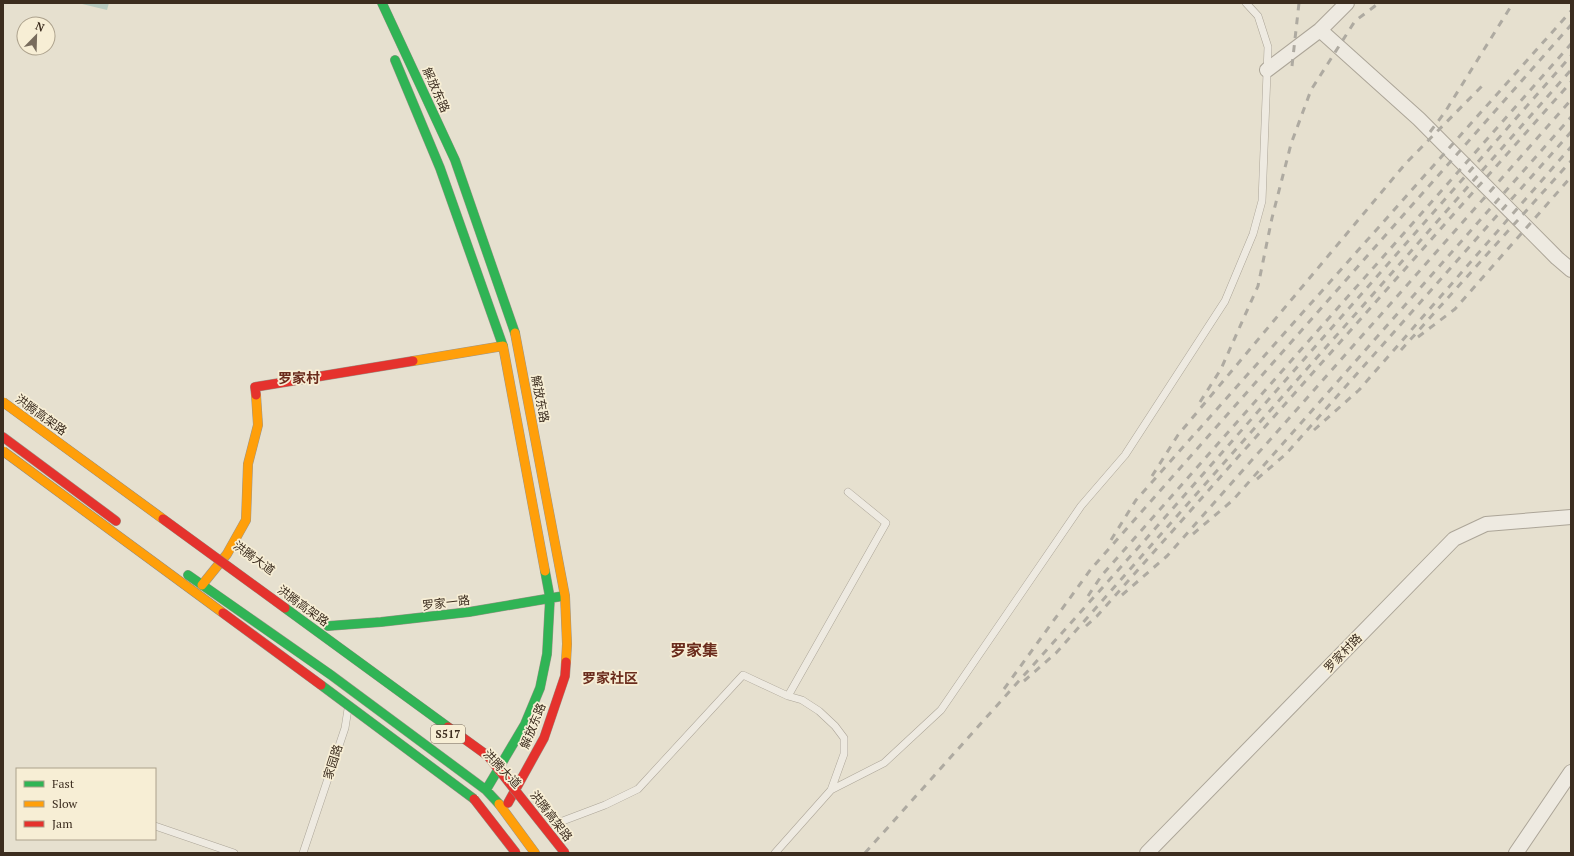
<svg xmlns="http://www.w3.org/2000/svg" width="1574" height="856" font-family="'PT Serif','Noto Sans SC',serif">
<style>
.water{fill:#baccc1}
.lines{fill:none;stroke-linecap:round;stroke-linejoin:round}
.lane-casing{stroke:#aca598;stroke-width:8}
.street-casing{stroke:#aca598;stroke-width:16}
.fast-casing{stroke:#9c9488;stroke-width:10}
.slow-casing{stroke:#9c9488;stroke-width:10}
.jam-casing{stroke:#9c9488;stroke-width:10}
.lane{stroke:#eeeae1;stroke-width:7}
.street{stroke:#eeeae1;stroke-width:14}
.fast{stroke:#30b455;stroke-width:9}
.slow{stroke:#ff9f0a;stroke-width:9}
.jam{stroke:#e5322d;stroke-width:9}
.rail{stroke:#aeaaa1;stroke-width:3;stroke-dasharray:7 7;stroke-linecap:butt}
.fast-bridge-casing{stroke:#918a7f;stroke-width:10;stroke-linecap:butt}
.slow-bridge-casing{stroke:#918a7f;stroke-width:10;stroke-linecap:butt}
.jam-bridge-casing{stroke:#918a7f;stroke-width:10;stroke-linecap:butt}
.fast-bridge{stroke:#30b455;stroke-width:9}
.slow-bridge{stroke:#ff9f0a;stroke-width:9}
.jam-bridge{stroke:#e5322d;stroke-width:9}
.labels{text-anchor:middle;stroke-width:3.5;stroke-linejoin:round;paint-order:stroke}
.shield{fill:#f7eed5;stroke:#746756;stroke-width:1}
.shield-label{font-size:11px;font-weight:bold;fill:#3c2d1f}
.street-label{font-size:12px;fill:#3c2d1f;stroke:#f7eed5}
.quarter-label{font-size:14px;font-weight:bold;fill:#6b2c1c;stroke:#f7eed5}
.district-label{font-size:16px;font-weight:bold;fill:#6b2c1c;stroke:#f7eed5}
</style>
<rect width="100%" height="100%" fill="#e6e0cf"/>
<!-- water -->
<path class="water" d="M78 3H109L107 10Z"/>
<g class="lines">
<defs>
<path id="lane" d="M831 790 884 763 941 710 1081 506 1125 455 1225 301 1253 234 1262 201 1268 47 1258 16 1246 3
M155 826 234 853
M552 832 560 822 605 805 638 789 743 675 788 696 886 523 848 492
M303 853 345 728 348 709
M775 853 831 790 844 754V738L835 726 819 711 802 700 788 696"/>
<path id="street" d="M1320 30 1419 119 1557 258 1571 270
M1267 70 1320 30 1347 3
M1147 853 1454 539 1486 524 1571 517
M1516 853 1571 772"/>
<path id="fast" d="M382 3 455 160 515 333
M395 60 440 168 503 346
M188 575 331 675 486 790 499 804
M328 626 381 622 469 612 563 596
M486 790 525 724 540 688 547 654 550 598 545 571"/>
<path id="slow" d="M515 333 565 596 567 644 566 662
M503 346 545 571
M413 361 503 346
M202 585 227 554 246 520 248 464 258 425 256 395
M499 804 535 853"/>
<path id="jam" d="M256 395 255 387 413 361
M3 437 116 521
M508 803 544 738 565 676 566 662"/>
</defs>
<!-- lane casing -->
<use href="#lane" class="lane-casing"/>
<!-- street casing -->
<use href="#street" class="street-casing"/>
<!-- fast casing -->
<use href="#fast" class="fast-casing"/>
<!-- slow casing -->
<use href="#slow" class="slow-casing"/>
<!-- jam casing -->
<use href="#jam" class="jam-casing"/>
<!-- lane -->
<use href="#lane" class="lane"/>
<!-- street -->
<use href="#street" class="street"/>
<!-- fast -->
<use href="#fast" class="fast"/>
<!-- slow -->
<use href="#slow" class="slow"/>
<!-- jam -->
<use href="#jam" class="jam"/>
<!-- rail -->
<path class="rail" d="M1292 66 1299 3
M1430 132 1445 112 1513 3
M1418 337 1455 309 1571 177
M1401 350 1571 161
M1200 402 1221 369 1258 286 1272 218 1291 144 1311 90 1355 21 1379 3
M1314 430 1359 390 1571 147
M1152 476 1178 435 1406 163 1482 86
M1257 479 1286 454 1571 132
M1193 534 1233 500 1571 117
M1111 540 1136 500 1571 11
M1122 595 1167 556 1571 100
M1088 596 1102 575 1571 44
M1086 626 1097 616 1571 82
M1024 681 1056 653 1571 70
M1004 689 1091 569 1571 25
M865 853 1145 540 1571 56"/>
<defs>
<path id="fast-bridge" d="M285 608 448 727
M321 685 474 799"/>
<path id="slow-bridge" d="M3 402 163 519
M3 451 223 613"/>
<path id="jam-bridge" d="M163 519 285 608
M223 613 321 685
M448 727 488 756 565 853
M474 799 516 853"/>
</defs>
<!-- fast-bridge casing -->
<use href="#fast-bridge" class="fast-bridge-casing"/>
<!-- slow-bridge casing -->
<use href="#slow-bridge" class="slow-bridge-casing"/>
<!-- jam-bridge casing -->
<use href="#jam-bridge" class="jam-bridge-casing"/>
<!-- fast-bridge -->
<use href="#fast-bridge" class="fast-bridge"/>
<!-- slow-bridge -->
<use href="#slow-bridge" class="slow-bridge"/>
<!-- jam-bridge -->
<use href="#jam-bridge" class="jam-bridge"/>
</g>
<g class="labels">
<!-- shield labels -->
<rect class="shield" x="431" y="725" width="34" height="18" rx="3"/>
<g class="shield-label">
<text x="448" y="738">S517</text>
</g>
<!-- street labels -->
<g class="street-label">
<text transform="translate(436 90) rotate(66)" y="4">解放东路</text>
<text transform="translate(540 399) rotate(79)" y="4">解放东路</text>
<text transform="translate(41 415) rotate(36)" y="4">洪腾高架路</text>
<text transform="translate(254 558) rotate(36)" y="4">洪腾大道</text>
<text transform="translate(446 603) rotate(-7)" y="4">罗家一路</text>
<text transform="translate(303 606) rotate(36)" y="4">洪腾高架路</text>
<text transform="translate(1343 653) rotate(-46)" y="4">罗家村路</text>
<text transform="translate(533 726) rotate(-68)" y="4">解放东路</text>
<text transform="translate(333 762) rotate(-72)" y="4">家园路</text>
<text transform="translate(502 769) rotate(46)" y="4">洪腾大道</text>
<text transform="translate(551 816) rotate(52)" y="4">洪腾高架路</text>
</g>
<!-- quarter labels -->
<g class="quarter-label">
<text x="299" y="383">罗家村</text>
<text x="610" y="683">罗家社区</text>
</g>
<!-- district labels -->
<g class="district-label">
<text x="694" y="656">罗家集</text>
</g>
</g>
<!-- border -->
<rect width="1574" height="856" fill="none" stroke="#3c2d1f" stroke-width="8"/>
<!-- legend -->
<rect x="16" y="768" width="140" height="72" fill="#f7eed5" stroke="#aca18c"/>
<rect x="24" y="781" width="20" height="6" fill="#30b455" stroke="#aca18c"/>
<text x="52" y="788" font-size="12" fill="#3c2d1f">Fast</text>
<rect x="24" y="801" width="20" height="6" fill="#ff9f0a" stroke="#aca18c"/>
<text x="52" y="808" font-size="12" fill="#3c2d1f">Slow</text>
<rect x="24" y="821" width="20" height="6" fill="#e5322d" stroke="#aca18c"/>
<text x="52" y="828" font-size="12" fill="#3c2d1f">Jam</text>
<!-- north arrow -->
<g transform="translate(36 36) rotate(23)"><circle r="19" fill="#f7eed5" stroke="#aca18c"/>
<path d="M0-3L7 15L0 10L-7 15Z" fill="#786c5d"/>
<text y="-6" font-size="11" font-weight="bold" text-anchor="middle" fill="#3c2d1f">N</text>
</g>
</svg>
